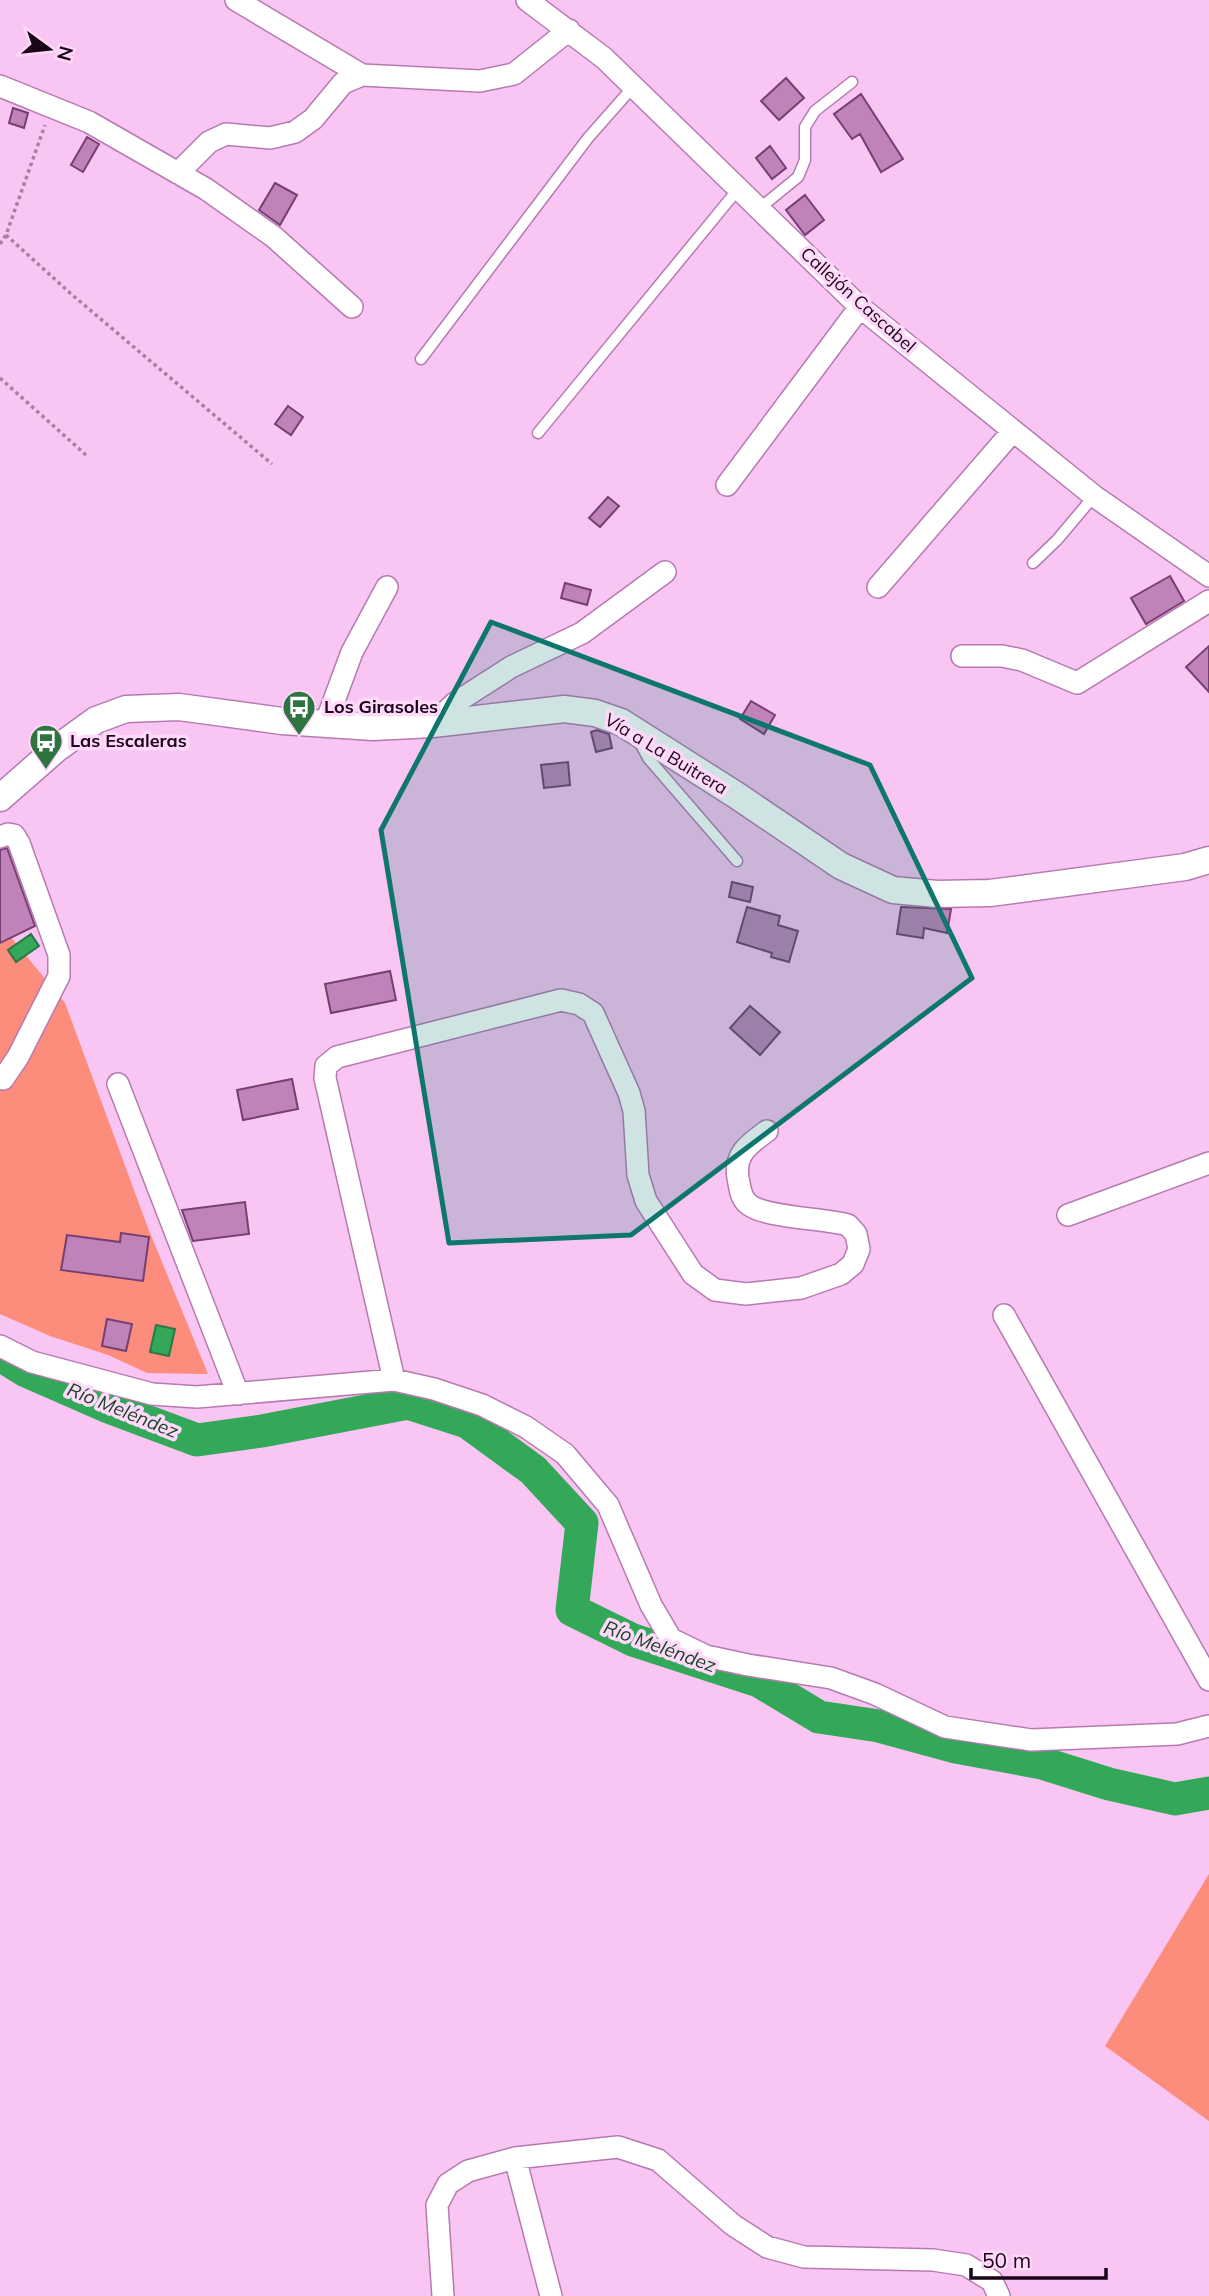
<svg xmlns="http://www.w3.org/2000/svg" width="1209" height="2296" font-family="Mulish,sans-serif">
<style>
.green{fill:#fc8c7b}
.water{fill:#32a858;stroke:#2b7745;stroke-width:2}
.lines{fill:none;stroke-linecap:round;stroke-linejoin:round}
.river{stroke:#32a858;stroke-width:33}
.building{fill:#bf83ba;stroke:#763f72;stroke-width:2}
.service-casing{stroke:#b67ab1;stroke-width:13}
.minor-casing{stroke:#b67ab1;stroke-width:24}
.tertiary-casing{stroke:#b67ab1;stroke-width:29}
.path{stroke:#a77fa3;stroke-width:3.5;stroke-dasharray:3.5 3.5;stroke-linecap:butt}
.service{stroke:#fff;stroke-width:10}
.minor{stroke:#fff;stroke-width:21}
.tertiary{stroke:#fff;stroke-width:26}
.marked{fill:#0f766e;fill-opacity:0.2;stroke:#0f766e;stroke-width:5;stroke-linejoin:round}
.labels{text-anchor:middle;stroke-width:7;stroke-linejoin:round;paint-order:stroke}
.street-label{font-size:18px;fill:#1a0519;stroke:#ffd8fa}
.poi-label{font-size:18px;font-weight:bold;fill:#1a0519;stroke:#ffd8fa;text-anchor:start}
.water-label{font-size:19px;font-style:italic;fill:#184524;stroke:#ffd8fa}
</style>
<rect width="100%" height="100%" fill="#f9c5f3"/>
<!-- green -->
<path class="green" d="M0 924 65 1003 148 1228 208 1374 147 1373 108 1355 50 1336 0 1314Z
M1209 1874V2121L1105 2046Z"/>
<!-- water -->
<path class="water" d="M31 934 39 946 16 962 8 950Z
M156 1325 175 1329 169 1356 150 1352Z"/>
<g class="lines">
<!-- river -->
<path class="river" d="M0 1355 26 1371 106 1406 197 1440 262 1431 408 1403 467 1422 533 1470 582 1523 572 1610 633 1640 759 1681 819 1717 879 1726 956 1747 1042 1763 1109 1784 1175 1799 1209 1793"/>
</g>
<!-- building -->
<path class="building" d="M786 78 804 98 779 120 761 101Z
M861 94 903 159 881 172 860 134 852 139 834 114Z
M13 108 28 113 24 128 9 123Z
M87 137 99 144 83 172 71 165Z
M770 146 786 168 772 179 756 158Z
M275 183 297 195 280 225 259 210Z
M805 195 824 220 805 235 786 210Z
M288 406 303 417 291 435 275 424Z
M608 497 619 506 600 527 589 518Z
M1170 576 1184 601 1146 624 1131 598Z
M565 583 591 590 587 605 561 598Z
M1209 646V692L1186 667Z
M751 701 775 715 764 734 740 719Z
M597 730 609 734 612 748 596 752 591 732Z
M568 762 570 785 544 788 541 765Z
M7 848 35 926 0 943V850Z
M732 882 753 887 750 902 729 897Z
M747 907 780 916 778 925 798 931 789 962 771 957 772 953 737 942Z
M901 907 951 909 947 933 924 928 923 938 897 934Z
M390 971 396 1000 331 1013 325 984Z
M750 1006 780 1032 760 1055 730 1028Z
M292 1079 298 1109 243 1120 237 1090Z
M245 1202 249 1234 193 1241 182 1210Z
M121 1233 149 1237 143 1281 61 1270 67 1235 120 1242Z
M107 1319 132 1324 126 1351 102 1346Z"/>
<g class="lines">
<defs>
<path id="service" d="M760 208 798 177 805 160V127L815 111 852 82
M421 359 588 138 633 87
M538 433 739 188
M1033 563 1057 540 1094 496
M640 743 648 758 737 861"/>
<path id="minor" d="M236 0 362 75 480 81 514 74 569 30
M527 0 604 58 860 307 1094 496 1209 576
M0 86 89 122 206 189 274 237 352 307
M178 173 209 142 226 134 270 138 295 132 313 119 343 83 362 75
M727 485 860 307
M878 587 1012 432
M962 656H1002L1022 660 1077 683 1209 601
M433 724 455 703 511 667 582 633 665 572
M325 725 352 652 387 587
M0 837 8 834 14 835 19 843 59 955V976L18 1057 3 1079
M118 1084 238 1394
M1068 1215 1209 1163
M1004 1315 1209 1680
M0 1346 32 1362 152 1394 197 1397 394 1380 434 1389 482 1405 526 1427 565 1454 608 1505 651 1605 671 1639 706 1656 748 1665 831 1678 875 1694 945 1727 1031 1740 1177 1734 1209 1726
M394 1380 325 1078 326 1066 337 1057 561 1000 579 1004 593 1013 629 1093 634 1111 638 1175 646 1201 693 1274 715 1290 746 1294 801 1288 841 1274 853 1264 859 1249 856 1234 848 1225C824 1218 762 1218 747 1203 740 1196 740 1187 738 1178 734 1154 749 1144 767 1131
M515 2158 551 2296
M443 2296 437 2205 448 2184 468 2171 515 2158 618 2147 658 2160 733 2225 767 2247 804 2257 933 2260 966 2265 992 2281 999 2296"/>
<path id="tertiary" d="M0 798 56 749 96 720 126 709 179 707 282 721 373 727 433 724 564 709 595 713 621 722 736 795 841 866 893 890 937 894 990 893 1185 867 1209 860"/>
</defs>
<!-- service casing -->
<use href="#service" class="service-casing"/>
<!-- minor casing -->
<use href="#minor" class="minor-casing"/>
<!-- tertiary casing -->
<use href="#tertiary" class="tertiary-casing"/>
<!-- path -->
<path class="path" d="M6 235 70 293 272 464
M0 244 6 235 45 125
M0 378 86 455"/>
<!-- service -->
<use href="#service" class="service"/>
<!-- minor -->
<use href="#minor" class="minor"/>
<!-- tertiary -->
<use href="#tertiary" class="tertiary"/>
</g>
<!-- marked area -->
<path class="marked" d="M491 622 870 765 972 978 631 1235 449 1243 381 830Z"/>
<!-- icons -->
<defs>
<symbol id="bus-pin" viewBox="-11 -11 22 30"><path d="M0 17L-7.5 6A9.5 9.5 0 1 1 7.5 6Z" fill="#2d7441" stroke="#ffd8fa"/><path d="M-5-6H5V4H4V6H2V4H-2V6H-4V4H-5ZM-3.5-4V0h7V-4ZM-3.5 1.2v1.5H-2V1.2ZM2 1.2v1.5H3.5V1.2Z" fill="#fff"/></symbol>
</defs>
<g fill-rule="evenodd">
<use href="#bus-pin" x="280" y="688" width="38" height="52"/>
<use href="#bus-pin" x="27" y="722" width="38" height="52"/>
</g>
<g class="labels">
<!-- street labels -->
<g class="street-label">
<text transform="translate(858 300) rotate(42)" y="6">Callejón Cascabel</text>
<text transform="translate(666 754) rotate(31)" y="6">Vía a La Buitrera</text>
</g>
<!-- poi labels -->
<g class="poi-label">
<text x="324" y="713">Los Girasoles</text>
<text x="70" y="747">Las Escaleras</text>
</g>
<!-- water labels -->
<g class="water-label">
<text transform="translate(123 1410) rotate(22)" y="7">Río Meléndez</text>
<text transform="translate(660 1646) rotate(20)" y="7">Río Meléndez</text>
</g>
</g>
<!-- north arrow -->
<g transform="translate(49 49) rotate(105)" stroke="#ffd8fa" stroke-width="5" paint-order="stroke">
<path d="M0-5L12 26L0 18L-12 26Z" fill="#1a0519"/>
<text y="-10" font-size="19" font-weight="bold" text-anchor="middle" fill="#1a0519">N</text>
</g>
<!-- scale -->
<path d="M971 2268v10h135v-10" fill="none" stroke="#1a0519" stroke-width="3.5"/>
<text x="982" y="2268" font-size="21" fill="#1a0519" stroke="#ffd8fa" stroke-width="5" paint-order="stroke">50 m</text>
</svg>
